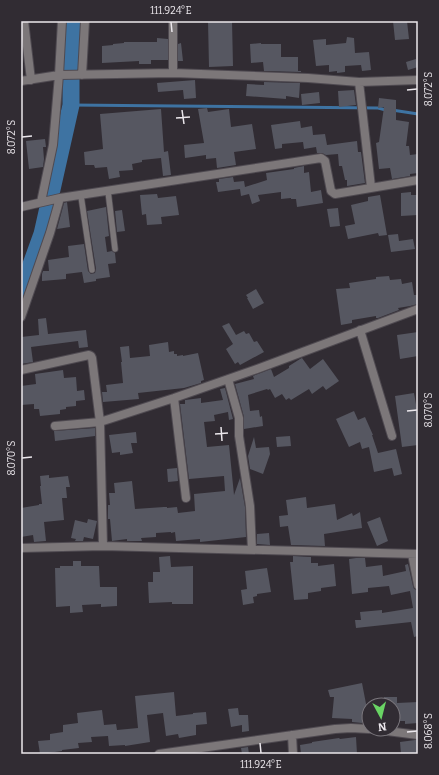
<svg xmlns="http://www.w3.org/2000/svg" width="439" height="775" font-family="Bitter,serif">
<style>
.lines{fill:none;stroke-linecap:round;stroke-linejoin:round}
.stream{stroke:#3e73a2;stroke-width:3}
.river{stroke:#3e73a2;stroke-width:17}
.building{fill:#565761}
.service-casing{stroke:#4f4a51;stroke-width:7}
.minor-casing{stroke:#4f4a51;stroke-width:10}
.service{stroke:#7c7779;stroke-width:5.5}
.minor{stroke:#7c7779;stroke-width:8}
.ticks{fill:none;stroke:#ebe7ec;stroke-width:1.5}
.neatline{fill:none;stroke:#ebe7ec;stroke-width:1.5}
.ticks-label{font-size:10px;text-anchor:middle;fill:#ebe7ec}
</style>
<rect width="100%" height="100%" fill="#312c33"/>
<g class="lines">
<!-- stream -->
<path class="stream" d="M71 105 378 108 386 110
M392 110 418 114"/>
<!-- river -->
<path class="river" d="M21 292 42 234 71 105V61L73 21"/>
</g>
<!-- building -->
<path class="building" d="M208 21H232L233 66 209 67Z
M393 21H407L409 39 395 40Z
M347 37 354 38 355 53 369 52 371 70 362 71 361 65 345 66V72L337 73V71L329 72V65L316 66 313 40 326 39V45L346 43Z
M157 38 168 39V60H151V64H139V61L102 63V46L113 45V44L124 43V42H157Z
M181 43 183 61H178V44Z
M261 43V44H281V57H298V71H301V72L264 71 263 62 251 63 250 44Z
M416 59 418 67 408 70 406 62Z
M195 80 196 98 184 99 183 90 158 92 157 83Z
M264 82 300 83 299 98 286 96V99L246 96 247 84 264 85Z
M354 90 356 105 339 107 338 91Z
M319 92 320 103 302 105 301 94Z
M379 98 396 100V120L409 122 406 146H409L410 155 418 154V173L410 174V176L392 179 390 168 379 169 376 143 379 142 384 107 378 108Z
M207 108 208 112 229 109 231 127 252 124 256 149 234 152 236 165 217 168 216 158 206 159V155L185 158 184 145 204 143 198 109Z
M161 109 164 152 168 151 171 175 163 176 161 158 142 160V162L132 164 133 170 119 171 120 177 109 179 107 167 95 168 94 165H85L84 152 103 149 100 114Z
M300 121 301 128 312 126 313 135 325 134 327 145 357 141 358 152H361L365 183 347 186V180H345L342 166H339L338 154 326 155 322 153H317L316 147 304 149 303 142 282 144V148L275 149 271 125Z
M45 139 46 147H43L44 159 43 167 29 169 26 141Z
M304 166V173L309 172 311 192 321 190 323 203 297 207 296 199H291V198L281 199V192L258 195 260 201 252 204 249 194 241 196 240 189 218 192 216 182H219V179L233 177 234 182 244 181 245 187 267 180 266 173 294 169V168Z
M411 192V195H418V215L401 216V193Z
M157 194 158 198 176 196 179 215 161 217 162 224 147 225 146 214 142 215 140 195Z
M380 195 387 235 379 236 378 233 348 239 345 226 355 224 351 205 368 201V197Z
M67 202 70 227 57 229 64 203Z
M106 207 109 236 105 237 107 252 112 251 115 253 116 263 108 264 110 277 96 279V281L84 283 82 272 66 274V279L42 281V274L43 271H49L48 260 69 257 68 246 84 244 88 271 91 274 95 273 96 269 87 211Z
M338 208 340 226 330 227 327 209Z
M122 210 125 231 117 232 115 211Z
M398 234 399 241 413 239 415 249 391 252 388 235Z
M389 276 390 280 401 279 402 284 412 282 414 295H418V304L410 306 398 308 399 310 378 318H376V316L352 320V323L341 325 336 289 350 288 349 283 376 279V277Z
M256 289 264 303 253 309 247 298H248L246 295Z
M46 318 48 334 86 330 88 347 79 348 78 341 31 347 33 362 21 364V337L39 335 38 319Z
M229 323 236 335 244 331 246 334 249 333 254 342 257 341 264 352 240 365 238 362 235 364 226 349 233 344 222 326Z
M418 332V356L400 359 397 335Z
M168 342 169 352 174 351V354H177V356L183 355V356L198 353 204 380 201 381V383L184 388 138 393 139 399 103 402 102 392H107L106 385 123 383 121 362H122L120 347 129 346 130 358 150 356 149 345Z
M302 358 310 369 323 359 339 381 326 390 323 386 312 394 309 389 291 400 289 398 286 400 282 394 275 398 270 389 268 390 267 389 248 395 250 411 259 410 260 417 262 416 263 426 244 429V417L235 384 254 379 253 376 271 369 274 377 289 368V366L300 359Z
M63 370 64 378 76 377 77 391 84 390 85 400 76 401V406L66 407V409L60 410V414L40 416 39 409H34V404L21 405V386L36 384 35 374Z
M225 388 233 419 229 420 228 412 214 415 215 421 204 422 207 447 229 445 234 495 240 478 245 507 246 537 200 542V539L176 541 175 532 171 533V532L156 533V537L141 538 142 541H127V539L112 541 110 519H108V505H110L109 493H115L114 483 132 481 135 509 164 507H167V508L177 507 178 513 195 511 194 494 225 491 224 476 189 479 180 404H185V400L201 398V403L223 400 220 389Z
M414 393 418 416V445L402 447 395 396Z
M354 411 358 420 365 417 373 435H372L378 453 396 449 402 474 394 476 392 468 374 472 369 447 362 449 360 442 349 447 336 419Z
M95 428V436L55 441 54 431Z
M136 432 137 443H131L133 453 120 455V452L112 453 109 435Z
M290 436 291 446 277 447 276 437Z
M254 437 256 448 269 447 270 454 263 474 250 469 248 456Z
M177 468 178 481 168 482 167 469Z
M49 475V478L68 476 70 487H66L67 498H62L64 520 44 522 46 541 34 542 33 535 21 537V508L39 505V504H42L40 486H41L40 476Z
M306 497 307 508 335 504 337 520 352 513 353 516 360 512 362 528 324 534 325 546 291 545 288 526 280 527 279 516 288 515 286 500Z
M380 517 388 541 377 546 367 522Z
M88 519 97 521 93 539 84 537 83 541H75L76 539 71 538 75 520 87 523Z
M269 533 270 545 257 544V534Z
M170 556 171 567 193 566V604H172V602L149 603 148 582H153V572H160L159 557Z
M293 556 311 557V563H318V566L334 564 336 586 321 588V591L308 593V599L294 600 290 562H293Z
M356 558H365L366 567 382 565 383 576 406 571 405 565 408 564 413 586 414 589 418 590V636L414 637 411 622 356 628 355 620H361L360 612 382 610V613L413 608 410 591 391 595 389 586 368 588V592L352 594 349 559Z
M73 561H81V566H99L100 587H117V606L101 607V604L82 605 83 612 70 613V606L56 607 55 568H60V566H73Z
M267 568 271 592 257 594V596L253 597 254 603 243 605 241 590 247 589 245 571Z
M362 683 367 709H365L362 723 352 722V719L332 718 334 697H330L328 690Z
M174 692 176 716 193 714V713L206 712 207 724 196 725V735L179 738 178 734 166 736 163 713 147 715 150 742 125 746V745L109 746 108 736 91 737 92 742 78 743 79 748 62 750V751L48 753V754H40L38 741 50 740V734L63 732V725L78 723 77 713 102 710 104 725 116 724 117 730 138 728 135 696Z
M384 697H397V703L418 702V723L405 724V721H393V705H384Z
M238 708 239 715H248L249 731 242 732V725L231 727 228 709Z
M356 737 357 754H301L300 745 312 743V742L339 738 340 739Z
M415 740H418V754H401L400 742Z
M248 747 249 754H242L241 748Z"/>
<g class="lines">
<defs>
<path id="service" d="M108 191 115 249
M81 196 92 270"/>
<path id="minor" d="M24 21 31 80
M173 21V73
M82 75 85 21
M21 81 59 75 173 73 308 78 359 82 418 80
M359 82 371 187
M41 202 53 145 59 75 62 21
M21 207 60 198 321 158 325 161 331 191 335 194 418 180
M21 317 50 233 60 198
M360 330 392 436
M21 370 89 355 91 356 92 358 100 422 103 546
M228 379 239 418V436L250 506 252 550
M174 398 186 498
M55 426 100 422 174 398 257 369 418 309
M21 548 103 546 418 554
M412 554 418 585
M372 729 418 735
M292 735 293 754
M159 754 335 729 351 728 369 729"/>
</defs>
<!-- service casing -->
<use href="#service" class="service-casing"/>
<!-- minor casing -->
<use href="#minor" class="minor-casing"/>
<!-- service -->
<use href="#service" class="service"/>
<!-- minor -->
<use href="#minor" class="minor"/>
</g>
<!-- ticks -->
<path class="ticks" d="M171 22 172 32M407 90 417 89M182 110 184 124M176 118 190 117M22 137 32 136M407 411 417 410M221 427 222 441M215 434 228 433M22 458 32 457M407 732 417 731M260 743 261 753"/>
<!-- border -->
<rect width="439" height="775" fill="none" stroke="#312c33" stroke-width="44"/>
<!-- north arrow -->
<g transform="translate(381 717) rotate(173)"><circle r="19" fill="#312c33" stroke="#7b777d"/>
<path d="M0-3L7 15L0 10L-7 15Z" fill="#69d464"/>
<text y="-6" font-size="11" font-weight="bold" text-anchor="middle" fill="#ebe7ec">N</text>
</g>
<rect x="22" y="22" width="395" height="731" class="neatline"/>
<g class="ticks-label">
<text x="171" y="14">111.924°E</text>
<text transform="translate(428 89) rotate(-90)" y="4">8.072°S</text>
<text transform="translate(11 137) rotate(-90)" y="4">8.072°S</text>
<text transform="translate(428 410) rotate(-90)" y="4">8.070°S</text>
<text transform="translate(11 458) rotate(-90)" y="4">8.070°S</text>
<text transform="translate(428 731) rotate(-90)" y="4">8.068°S</text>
<text x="261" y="768">111.924°E</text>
</g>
</svg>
